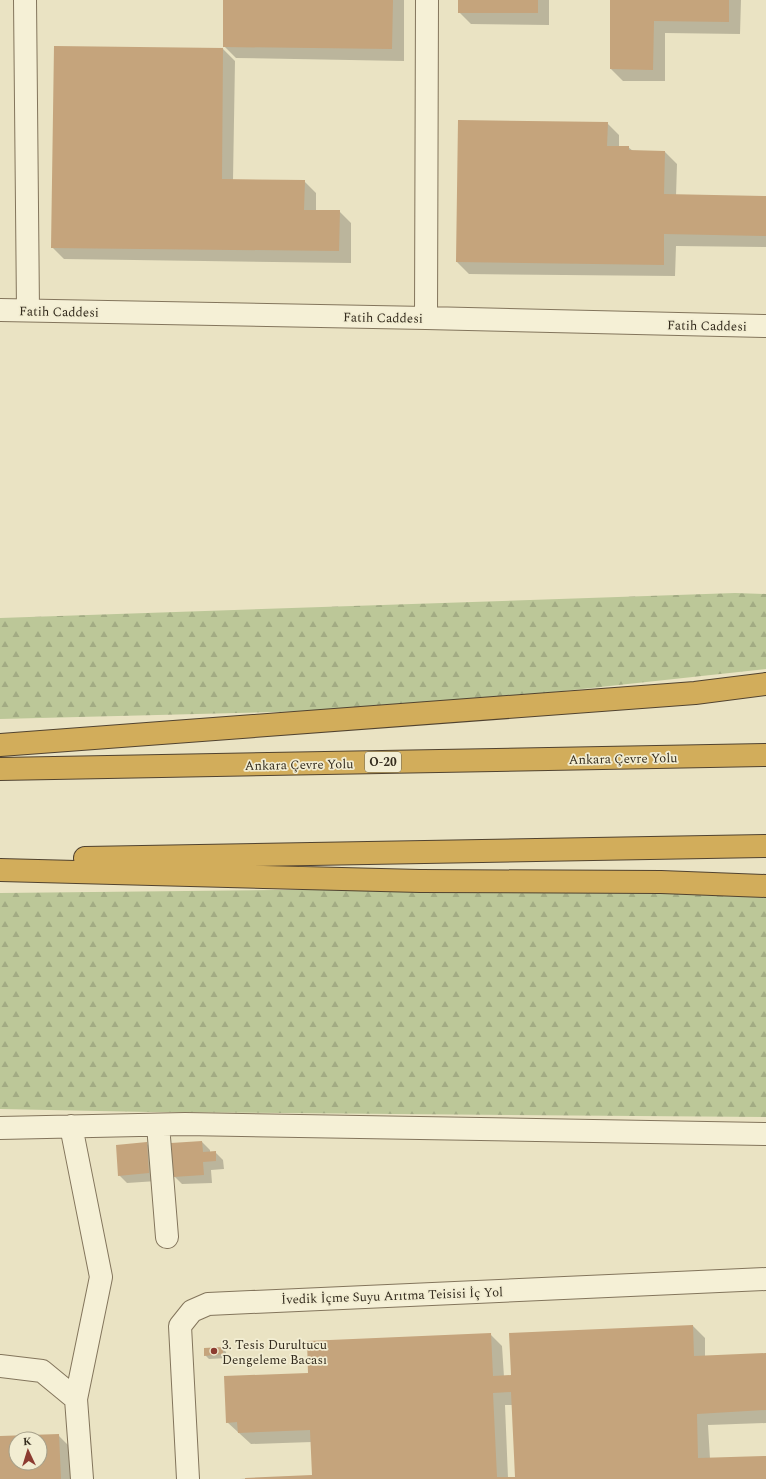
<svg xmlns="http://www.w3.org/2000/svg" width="766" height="1479" font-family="Spectral,serif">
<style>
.forest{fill:url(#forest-firs)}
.shadow{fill:#0003;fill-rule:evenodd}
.building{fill:#c5a47c;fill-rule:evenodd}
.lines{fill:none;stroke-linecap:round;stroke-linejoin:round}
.minor-casing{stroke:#83755c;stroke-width:24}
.highway-casing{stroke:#514330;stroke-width:24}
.minor{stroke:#f5f0d6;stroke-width:22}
.highway{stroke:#d2ad5b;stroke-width:22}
.poi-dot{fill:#8c3c31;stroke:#f2edd2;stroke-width:1.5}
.labels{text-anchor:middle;stroke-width:3.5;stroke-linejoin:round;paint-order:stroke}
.shield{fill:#f2edd2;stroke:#6d6654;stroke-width:1}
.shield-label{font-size:12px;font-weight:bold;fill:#342c1e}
.street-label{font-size:13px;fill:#342c1e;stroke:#f2edd2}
.poi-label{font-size:13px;fill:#342c1e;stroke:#f2edd2;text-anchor:start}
</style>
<defs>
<pattern id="forest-firs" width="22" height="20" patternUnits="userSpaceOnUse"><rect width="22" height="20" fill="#bcc798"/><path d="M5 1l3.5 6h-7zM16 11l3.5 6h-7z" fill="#a2ab83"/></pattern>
</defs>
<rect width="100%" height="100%" fill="#eae3c3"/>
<!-- forest -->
<path class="forest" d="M735 593 766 594V669L396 709 0 719V618Z
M556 887 766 893V1117L148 1112 0 1109V893Z"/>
<!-- shadow -->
<path class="shadow" d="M224 0H404V61L236 58 224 46Z
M459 0H549V25L471 24 459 12Z
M611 0H741L740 34 665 33V81H623L611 69Z
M223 49 235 61 233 180 304 181 316 193V211H339L351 223V263L64 259 52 247Z
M607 123 619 135V147H628L633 151 665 152 677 164 676 196 766 197V247L676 246 675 276 469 274 457 262Z
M202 1142 210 1150V1153L215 1152 223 1160 224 1169 211 1170 212 1183 182 1184 174 1176Z
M147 1144 155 1152 157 1181 127 1183 119 1175Z
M693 1326 705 1338V1357L766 1354V1423L708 1425 710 1459 766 1457V1479H239L313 1476 312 1442 251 1444 227 1422 309 1374 490 1334 502 1346 504 1377 512 1376ZM505 1405H513L516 1478H508Z
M222 1348 226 1352 227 1358 209 1359 205 1355Z
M58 1435 70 1447 72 1479H0V1437ZM16 1439H40V1463H16Z"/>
<!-- building -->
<path class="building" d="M223 0H393L392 49 223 47Z
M458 0H538V13H458Z
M610 0H729V22L654 21 653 70 610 69Z
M54 46 223 48 222 179 305 180 304 210H340L339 251 51 248Z
M458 120 608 122 607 146H629V150L665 151 664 194 766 196V236L664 234V265L456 262Z
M202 1141 203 1152 216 1151V1161L203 1162 204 1175 173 1177 171 1143Z
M147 1142 149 1173 118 1176 116 1145Z
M693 1325 694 1356 766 1353V1410L697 1414 698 1458 766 1456V1479H245V1478L312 1475 310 1430 238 1433 237 1422 226 1423 224 1376 308 1373 307 1341 491 1333 493 1376 511 1375 509 1333ZM511 1392 515 1477H497L493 1393Z
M223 1347V1354L204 1356V1348Z
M59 1434 61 1479H0V1436ZM16 1439H40V1463H16Z"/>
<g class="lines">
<defs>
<path id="minor" d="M25 0 28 310
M0 310 426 318 766 326
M426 318 427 0
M158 1125 167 1237
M71 1126 101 1277 76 1399 82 1479
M0 1128 185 1124 766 1134
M0 1366 42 1371 76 1399
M188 1479 180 1326 192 1311 208 1304 766 1279"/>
<path id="highway" d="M0 745 695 693 766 684
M0 769 766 755
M85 858 766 846
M0 870 420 881 661 882 766 886"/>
</defs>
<!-- minor casing -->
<use href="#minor" class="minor-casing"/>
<!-- highway casing -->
<use href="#highway" class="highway-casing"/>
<!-- minor -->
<use href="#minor" class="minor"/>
<!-- highway -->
<use href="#highway" class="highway"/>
</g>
<!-- markers -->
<circle class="poi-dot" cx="214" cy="1351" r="4"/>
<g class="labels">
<!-- shield labels -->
<rect class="shield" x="365" y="752" width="36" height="20" rx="3"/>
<g class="shield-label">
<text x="383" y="766">O-20</text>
</g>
<!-- street labels -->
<g class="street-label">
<text transform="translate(59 311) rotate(1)" y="5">Fatih Caddesi</text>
<text transform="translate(383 317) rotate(1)" y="5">Fatih Caddesi</text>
<text transform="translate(707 325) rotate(1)" y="5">Fatih Caddesi</text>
<text transform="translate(623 758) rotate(-1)" y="5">Ankara Çevre Yolu</text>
<text transform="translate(299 764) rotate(-1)" y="5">Ankara Çevre Yolu</text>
<text transform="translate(392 1295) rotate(-2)" y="5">İvedik İçme Suyu Arıtma Teisisi İç Yol</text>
</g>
<!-- poi labels -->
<g class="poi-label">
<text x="222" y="1349">3. Tesis Durultucu<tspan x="222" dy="15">Dengeleme Bacası</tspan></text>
</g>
</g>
<!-- north arrow -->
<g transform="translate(28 1451) rotate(356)"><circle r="19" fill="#f2edd2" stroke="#a6a08a"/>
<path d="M0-3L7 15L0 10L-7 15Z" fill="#8c3c31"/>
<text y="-6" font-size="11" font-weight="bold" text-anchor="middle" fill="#342c1e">K</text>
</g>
</svg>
